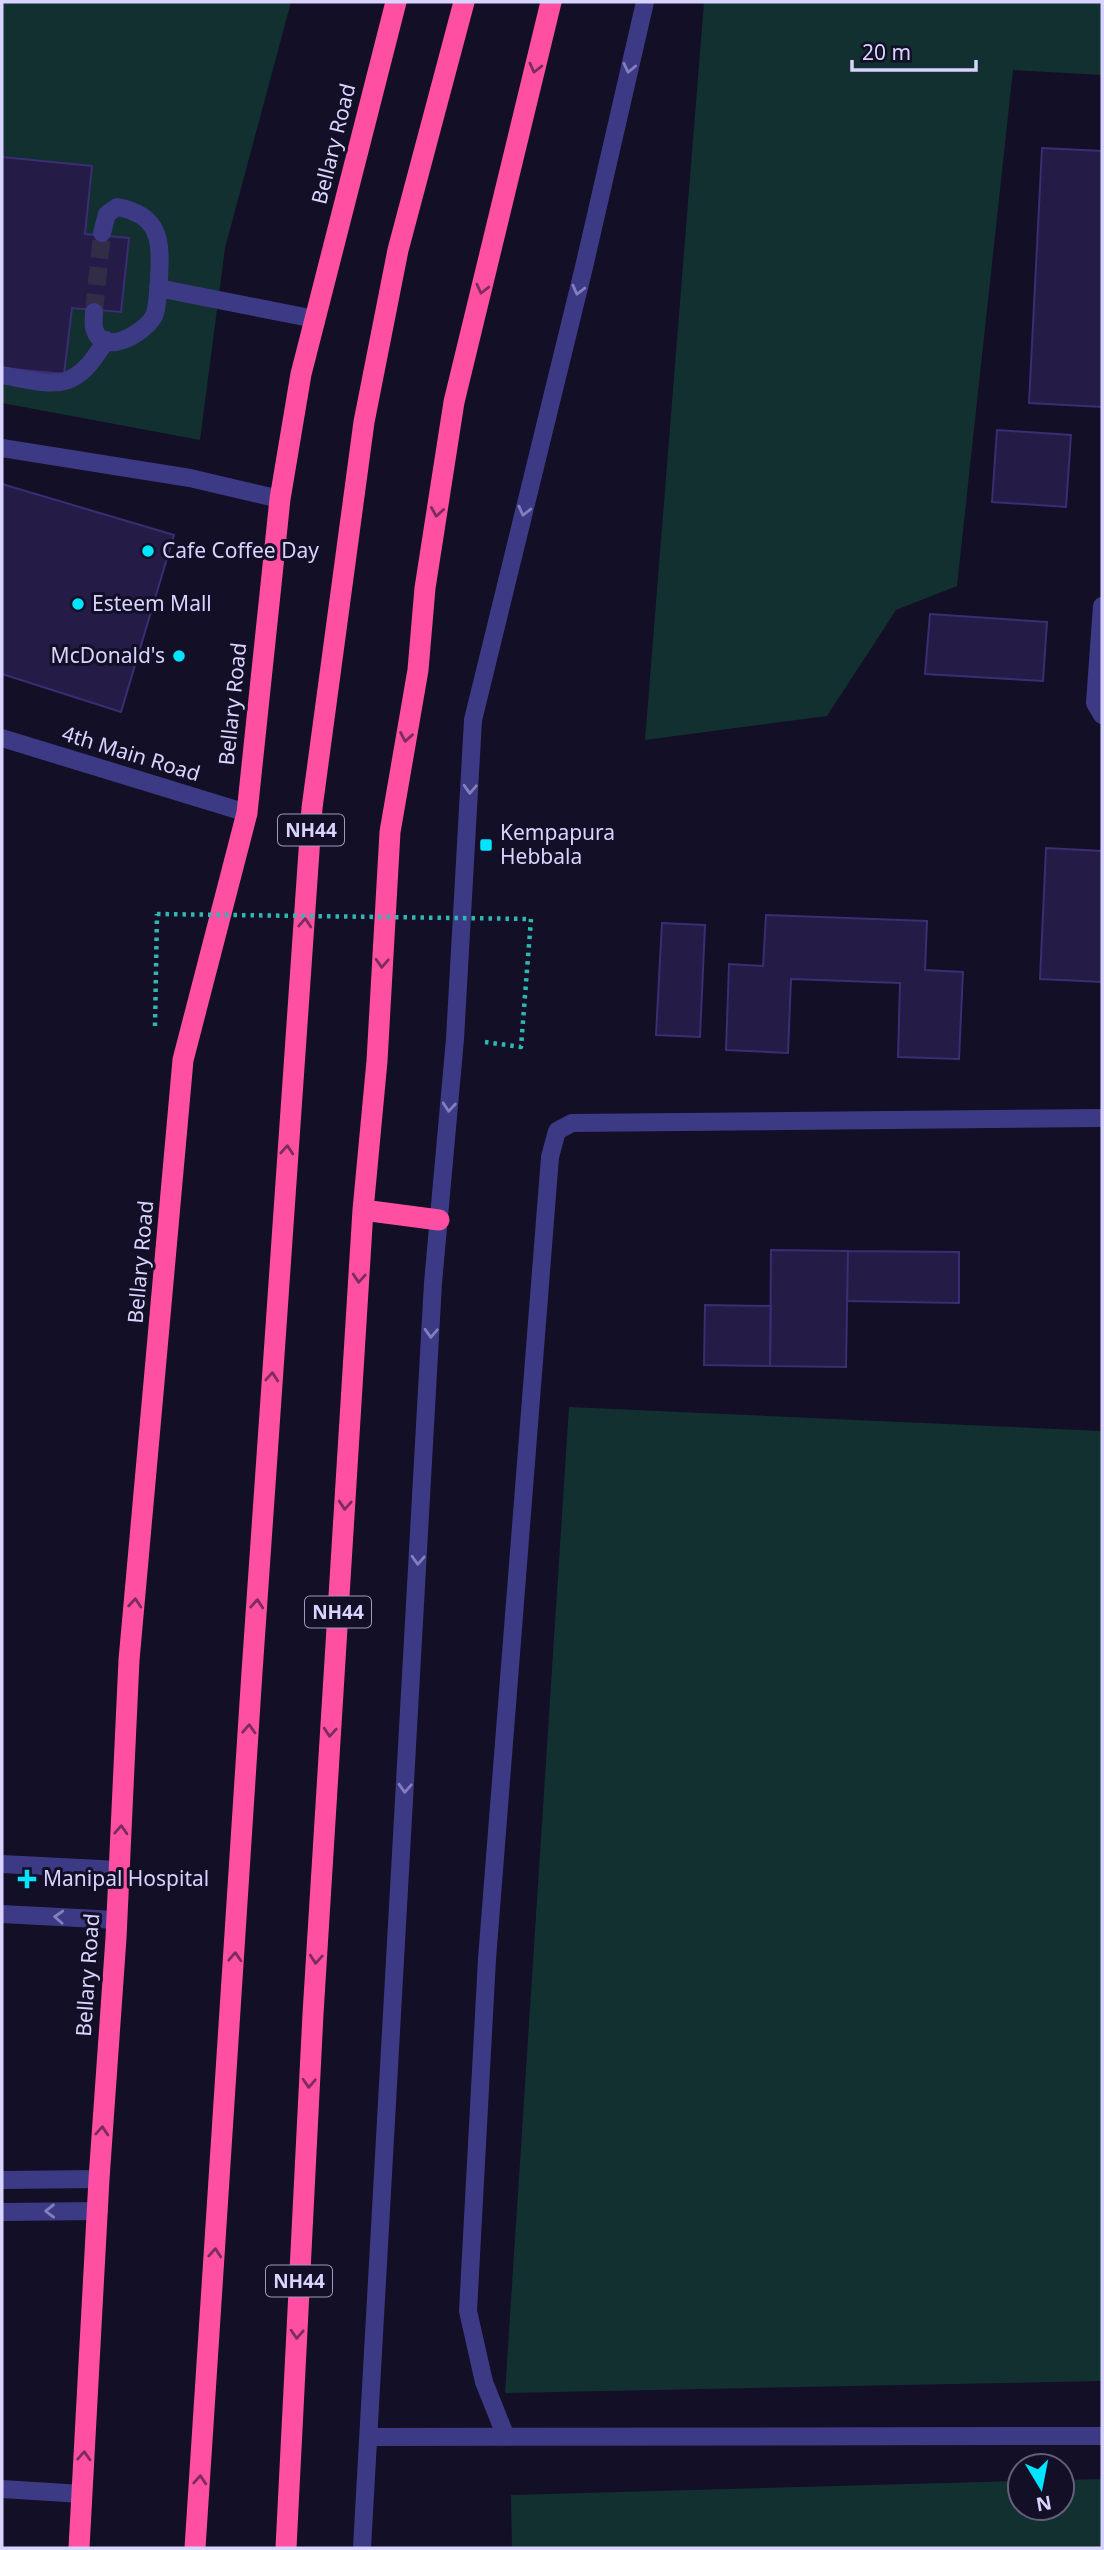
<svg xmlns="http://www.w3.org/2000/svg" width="1104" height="2550" font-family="'Noto Sans',sans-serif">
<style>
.green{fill:#12302f}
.building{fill:#241b47;stroke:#3b2d73;stroke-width:2}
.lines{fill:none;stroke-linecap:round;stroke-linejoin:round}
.minor-tunnel{stroke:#312d47;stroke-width:18;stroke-dasharray:18 9;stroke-linecap:butt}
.path{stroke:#2fb8b0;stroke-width:4.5;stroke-dasharray:3.5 5;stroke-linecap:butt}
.minor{stroke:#3d3a85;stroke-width:18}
.highway{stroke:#ff4fa3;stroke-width:21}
.path-bridge{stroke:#2fb8b0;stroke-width:4.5;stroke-dasharray:3.5 5;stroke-linecap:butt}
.oneway{stroke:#7d2c5e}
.oneway2{stroke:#837fbc}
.poi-dot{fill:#00e5ff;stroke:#130f26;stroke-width:2.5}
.labels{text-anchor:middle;stroke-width:6;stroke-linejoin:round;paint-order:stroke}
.shield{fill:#130f26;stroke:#9e99be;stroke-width:2}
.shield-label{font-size:19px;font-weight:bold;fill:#d9d4ff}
.street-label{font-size:21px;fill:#d9d4ff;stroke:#130f26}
.poi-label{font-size:21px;fill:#d9d4ff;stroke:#130f26;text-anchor:start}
</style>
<rect width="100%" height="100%" fill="#130f26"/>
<!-- green -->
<path class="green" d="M2 2H291L225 248 200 440 2 403Z
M704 2H1102V75L1013 70 957 586 896 610 827 716 645 740Z
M569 1407 1102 1431V2381L505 2393Z
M1102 2479V2548H512L511 2495 1020 2481V2508H1062V2480Z"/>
<!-- building -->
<path class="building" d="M1042 148 1102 151V407L1029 403Z
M2 157 92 166 85 234 129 238 121 312 72 308 64 374 2 368Z
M997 430 1071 435 1066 507 992 502Z
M2 484 174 535 121 712 2 674Z
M930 614 1047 622 1043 681 925 674Z
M1046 848 1102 851V982L1040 979Z
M766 915 927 921 925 970 963 972 959 1059 898 1057 900 983 791 979 788 1053 726 1050 729 964 763 966Z
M662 923 705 925 700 1037 656 1035Z
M771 1250 848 1251 846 1367 770 1366Z
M848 1251 959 1252V1303L847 1301Z
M705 1305 771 1306 770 1366 704 1365Z"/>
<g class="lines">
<!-- minor-tunnel -->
<path class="minor-tunnel" d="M94 312 102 233"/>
<!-- path -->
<path class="path" d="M155 1026 157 914
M485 1042 521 1047 531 919"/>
<!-- minor -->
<path class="minor" d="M158 288 315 319
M94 312C94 316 93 323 94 328 102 358 144 334 154 316 158 307 158 290 159 279 161 241 161 215 117 207L107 214 102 233
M2 375C57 385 74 394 106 340
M2 448 190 478 280 499
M1102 606 1095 703 1102 715
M2 738 247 813
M2 1864 119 1870
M2 1914 116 1920
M2 2180 99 2179
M2 2212 99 2211
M369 2437 1102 2436
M506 2437 484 2382 468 2311 487 1959 550 1157 557 1131 572 1123 1102 1118
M2 2489 82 2494
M362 2548 433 1283 455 1039 473 720 584 267 645 2"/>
<!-- highway -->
<path class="highway" d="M363 1210 439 1220
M79 2548 99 2179 116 1938 129 1660 183 1060 247 813 280 499 301 374 396 2
M195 2548 252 1672 312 808 364 422 398 250 464 2
M286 2548 313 2014 363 1210 377 1061 390 832 418 670 425 588 454 402 551 2"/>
<!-- path-bridge -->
<path class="path-bridge" d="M157 914 531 919"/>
</g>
<!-- one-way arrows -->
<defs><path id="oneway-chevron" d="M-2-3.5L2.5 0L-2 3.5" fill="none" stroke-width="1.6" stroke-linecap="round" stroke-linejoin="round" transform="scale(1.75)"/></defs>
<g class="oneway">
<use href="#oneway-chevron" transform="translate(535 68) rotate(104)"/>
<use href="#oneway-chevron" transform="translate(482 289) rotate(104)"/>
<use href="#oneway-chevron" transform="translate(437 512) rotate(99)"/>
<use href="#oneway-chevron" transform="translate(406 737) rotate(100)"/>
<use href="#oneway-chevron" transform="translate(305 923) rotate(-86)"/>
<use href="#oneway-chevron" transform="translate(382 963) rotate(93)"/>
<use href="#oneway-chevron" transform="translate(287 1150) rotate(-86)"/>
<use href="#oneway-chevron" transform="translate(359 1278) rotate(94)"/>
<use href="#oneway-chevron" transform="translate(272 1377) rotate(-86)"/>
<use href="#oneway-chevron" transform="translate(345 1505) rotate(94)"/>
<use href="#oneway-chevron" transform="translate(135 1603) rotate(-85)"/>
<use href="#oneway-chevron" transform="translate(257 1604) rotate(-86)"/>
<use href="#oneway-chevron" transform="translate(249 1729) rotate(-87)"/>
<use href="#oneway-chevron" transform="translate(330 1732) rotate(94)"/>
<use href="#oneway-chevron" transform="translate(121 1830) rotate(-87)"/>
<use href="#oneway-chevron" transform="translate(235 1957) rotate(-87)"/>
<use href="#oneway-chevron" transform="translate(316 1959) rotate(94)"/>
<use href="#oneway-chevron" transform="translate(309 2083) rotate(93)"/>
<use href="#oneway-chevron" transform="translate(102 2131) rotate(-86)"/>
<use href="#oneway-chevron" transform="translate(215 2253) rotate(-86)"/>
<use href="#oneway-chevron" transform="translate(297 2334) rotate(93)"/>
<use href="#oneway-chevron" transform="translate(84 2456) rotate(-87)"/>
<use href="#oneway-chevron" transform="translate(200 2480) rotate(-86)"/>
</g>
<g class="oneway2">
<use href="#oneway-chevron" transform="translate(629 68) rotate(103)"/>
<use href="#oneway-chevron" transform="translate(578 290) rotate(104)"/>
<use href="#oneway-chevron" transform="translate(524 511) rotate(104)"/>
<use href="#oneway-chevron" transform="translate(470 789) rotate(93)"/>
<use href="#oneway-chevron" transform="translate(449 1107) rotate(95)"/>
<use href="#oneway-chevron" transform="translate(431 1333) rotate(93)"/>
<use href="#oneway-chevron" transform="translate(418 1560) rotate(93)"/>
<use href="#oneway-chevron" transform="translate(405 1788) rotate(93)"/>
<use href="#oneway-chevron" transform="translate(59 1917) rotate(-177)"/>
<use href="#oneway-chevron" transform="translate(50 2211) rotate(179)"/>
</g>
<!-- markers -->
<g class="poi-dot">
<circle cx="148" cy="551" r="7"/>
<circle cx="78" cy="604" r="7"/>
<circle cx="179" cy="656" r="7"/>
<rect x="479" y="838" width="14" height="14" rx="3.5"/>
<path d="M23.5 1868.5h7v7h7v7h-7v7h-7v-7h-7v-7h7z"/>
</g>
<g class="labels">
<!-- shield labels -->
<g class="shield">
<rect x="278" y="814.5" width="66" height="31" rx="5"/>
<rect x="305" y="1596.5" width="66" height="31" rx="5"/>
<rect x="266" y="2265.5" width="66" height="31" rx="5"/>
</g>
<g class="shield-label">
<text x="311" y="837">NH44</text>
<text x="338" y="1619">NH44</text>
<text x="299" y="2288">NH44</text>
</g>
<!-- street labels -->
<g class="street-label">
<text transform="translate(334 144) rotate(-76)" y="7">Bellary Road</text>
<text transform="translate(233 704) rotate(-84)" y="7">Bellary Road</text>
<text transform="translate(131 754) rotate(17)" y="7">4th Main Road</text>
<text transform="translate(141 1262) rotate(-85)" y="7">Bellary Road</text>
<text transform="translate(88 1975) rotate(-86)" y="7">Bellary Road</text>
</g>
<!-- poi labels -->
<g class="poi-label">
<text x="162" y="558">Cafe Coffee Day</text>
<text x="92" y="611">Esteem Mall</text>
<text x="165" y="663" text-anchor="end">McDonald's</text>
<text x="500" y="840">Kempapura<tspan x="500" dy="24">Hebbala</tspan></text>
<text x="43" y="1886">Manipal Hospital</text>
</g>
</g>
<!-- border -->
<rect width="1104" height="2550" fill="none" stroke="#d9d4ff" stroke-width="7"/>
<!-- north arrow -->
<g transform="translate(1041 2487) rotate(170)"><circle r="33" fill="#130f26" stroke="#625e7d" stroke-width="2"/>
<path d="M0-5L12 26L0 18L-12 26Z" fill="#00e5ff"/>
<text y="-10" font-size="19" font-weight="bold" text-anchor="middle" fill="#d9d4ff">N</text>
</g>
<!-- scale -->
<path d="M852 60v10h124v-10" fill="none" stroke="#d9d4ff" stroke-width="3.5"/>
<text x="862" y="60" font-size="21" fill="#d9d4ff" stroke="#130f26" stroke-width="5" paint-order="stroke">20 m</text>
</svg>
